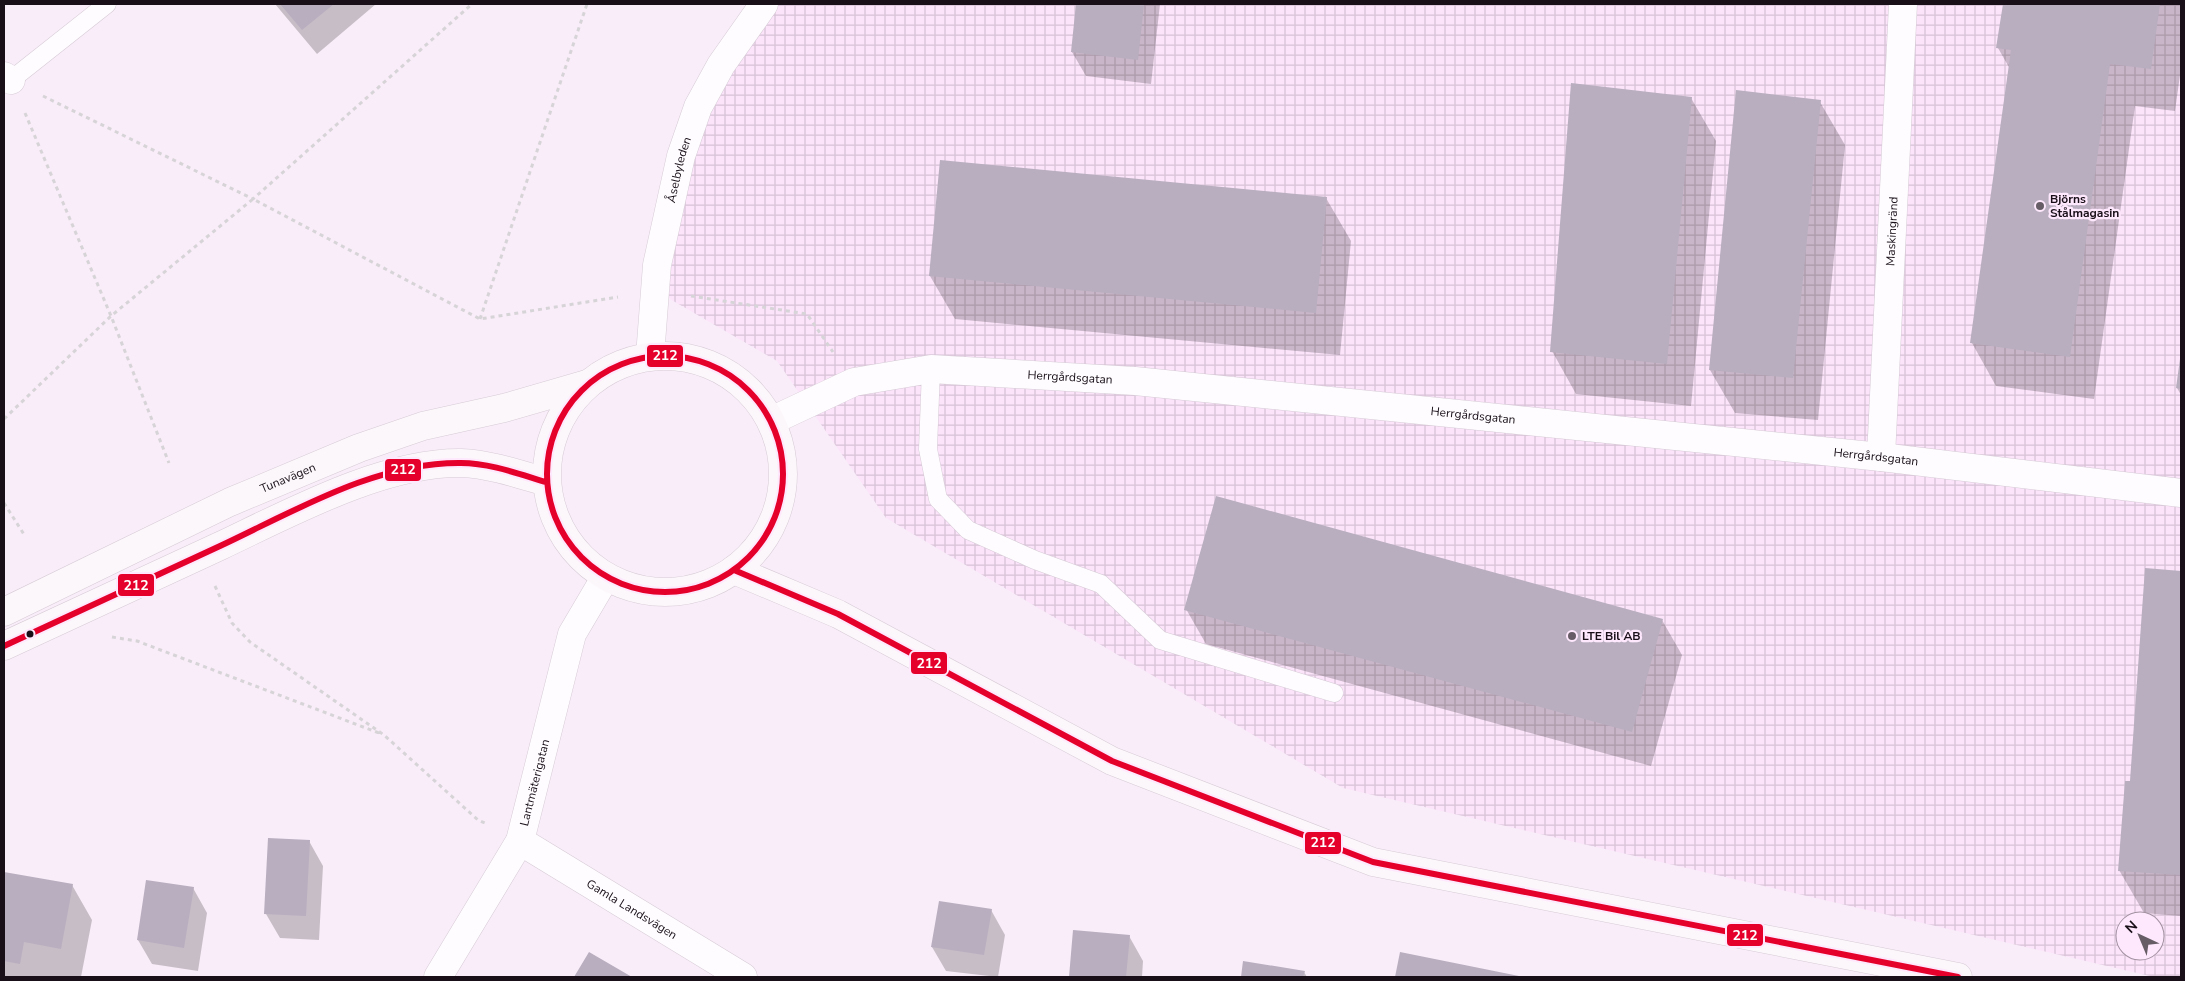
<svg xmlns="http://www.w3.org/2000/svg" width="2185" height="981" font-family="'Nunito Sans',sans-serif">
<style>
.industrial{fill:url(#industrial-grid);fill-rule:evenodd}
.shadow{fill:#0003}
.building{fill:#b8aebf}
.lines{fill:none;stroke-linecap:round;stroke-linejoin:round}
.lane-casing{stroke:#d6cbd6;stroke-width:19}
.street-casing{stroke:#d6cbd6;stroke-width:29}
.secondary-casing{stroke:#d6cbd6;stroke-width:29}
.path{stroke:#d7d4d7;stroke-width:3;stroke-dasharray:4 4;stroke-linecap:butt}
.lane{stroke:#fefcfe;stroke-width:18}
.street{stroke:#fefcfe;stroke-width:28}
.secondary{stroke:#fcf7fa;stroke-width:28}
.bus-1-casing{stroke:#fee8fd;stroke-width:10}
.bus-1{stroke:#e4002b;stroke-width:6}
.poi-dot{fill:#675d67;stroke:#fee8fd;stroke-width:2}
.bus-dot{fill:#180f18;stroke:#fee8fd;stroke-width:2}
.labels{text-anchor:middle;stroke-width:4.5;stroke-linejoin:round;paint-order:stroke}
.street-label{font-size:12px;fill:#180f18;stroke:#fee8fd}
.poi-label{font-size:12px;font-weight:bold;fill:#180f18;stroke:#fee8fd;text-anchor:start}
.line-badge{stroke:#fee8fd;stroke-width:2}
.badge-label{font-size:14px;text-anchor:middle;font-weight:bold;fill:#fff}
</style>
<defs>
<pattern id="industrial-grid" width="8" height="8" patternUnits="userSpaceOnUse" patternTransform="scale(1.25)"><rect width="8" height="8" fill="#fce4fb"/><path d="M0 4h8M4 0v8" fill="none" stroke="#d7c2d6"/></pattern>
</defs>
<rect width="100%" height="100%" fill="#f9edf9"/>
<!-- industrial -->
<path class="industrial" d="M764 4H2181V977H2154L1343 788 886 518 777 361 656 291 681 156ZM2125 921H2155V951H2125Z"/>
<!-- shadow -->
<path class="shadow" d="M275 4H376L317 54Z
M1078 4H1160L1151 84 1086 76 1072 52Z
M2004 4H2181V68L2175 111 2135 106 2094 399 1996 386 1972 343 2010 69 1998 48Z
M1691 98 1716 141 1691 406 1576 394 1552 351Z
M1820 102 1845 145 1818 420 1735 413 1710 370Z
M941 162 1326 198 1351 241 1340 355 955 319 930 276Z
M2181 360V395L2177 388Z
M2146 570 2181 572V916L2144 913 2119 870 2131 782Z
M1186 609 1662 620 1682 655 1651 766 1206 644Z
M309 841 323 866 319 940 280 938 266 914Z
M4 873 72 885 92 920 81 977H4Z
M193 888 207 913 198 971 152 964 138 940Z
M991 910 1005 935 998 977 946 971 932 947Z
M1074 932 1129 936 1143 961 1142 977H1070Z
M590 953 629 977H576Z
M1401 953 1517 977H1396Z
M1244 963 1304 972 1307 977H1242Z"/>
<!-- building -->
<path class="building" d="M280 4H334L302 30Z
M1076 4H1144L1138 60 1071 52Z
M2003 4H2160L2151 69 2110 64 2070 357 1970 343 2011 50 1996 48Z
M1571 83 1692 97 1667 364 1550 352Z
M1736 90 1821 100 1793 378 1709 370Z
M940 160 1327 197 1316 313 929 276Z
M2180 359H2181V389L2176 388Z
M1216 496 1663 619 1632 732 1184 610Z
M2145 568 2181 571V875L2118 871 2125 781H2130Z
M268 838 310 840 306 916 264 914Z
M4 872 73 884 61 949 24 942 20 964 4 961Z
M146 880 194 887 184 948 137 940Z
M939 901 992 909 984 955 931 947Z
M1073 930 1130 935 1126 977H1069Z
M589 952 632 977H574Z
M1400 952 1519 976V977H1395Z
M1243 961 1305 971 1303 977H1241Z"/>
<g class="lines">
<defs>
<path id="lane" d="M11 80 107 4
M931 369 928 449 938 499 968 530 1035 560 1101 584 1160 640 1334 693"/>
<g id="street">
<path d="M4 76 11 80"/>
<path id="s1" d="M650 356 657 265 681 156 698 107 721 65 764 4"/>
<path id="s2" d="M771 421 854 382 931 369 1135 381 1881 457 2181 493"/>
<path id="s3" d="M1881 457 1903 4"/>
<path id="s4" d="M520 841 743 977"/>
<path id="s5" d="M438 977 520 841 572 634 605 578"/>
</g>
<g id="secondary">
<circle cx="665" cy="474" r="118"/>
<path d="M734 570 838 614 1112 761 1373 862 1958 977"/>
<path id="s6" d="M4 612 230 502 359 448 423 426 504 408 587 384"/>
<path d="M4 646C76 613 148 579 220 546 290 513 383 462 461 463 489 464 519 474 546 482"/>
</g>
</defs>
<!-- lane casing -->
<use href="#lane" class="lane-casing"/>
<!-- street casing -->
<use href="#street" class="street-casing"/>
<!-- secondary casing -->
<use href="#secondary" class="secondary-casing"/>
<!-- path -->
<path class="path" d="M43 96 253 199 472 4
M25 113 111 316 169 463
M691 296 807 314 833 352
M480 319 587 4
M4 419 111 316 253 199 480 319 618 297
M4 503 25 536
M215 586 232 623 250 642 384 735 478 820 487 824
M112 637 137 641 379 733"/>
<!-- lane -->
<use href="#lane" class="lane"/>
<!-- street -->
<use href="#street" class="street"/>
<!-- secondary -->
<use href="#secondary" class="secondary"/>
<defs>
<path id="bus-1" d="M547 474a118 118 0 1 1 236 0a118 118 0 1 1-236 0Z
M734 570 838 614 1112 761 1373 862 1958 977
M4 646C76 613 148 580 220 546 295 511 376 462 461 463 490 463 519 474 546 482"/>
</defs>
<!-- bus-1 casing -->
<use href="#bus-1" class="bus-1-casing"/>
<!-- bus-1 -->
<use href="#bus-1" class="bus-1"/>
</g>
<!-- markers -->
<g class="poi-dot">
<circle cx="2040" cy="206" r="5"/>
<circle cx="1572" cy="636" r="5"/>
</g>
<circle class="bus-dot" cx="30" cy="634" r="4.5"/>
<g class="labels">
<!-- street labels -->
<g class="street-label">
<text dy="4" stroke="none"><textPath href="#s1" startOffset="189">Åselbyleden</textPath></text>
<text dy="4" stroke="none"><textPath href="#s3" startOffset="226">Maskingränd</textPath></text>
<text dy="4" stroke="none"><textPath href="#s2" startOffset="309">Herrgårdsgatan</textPath></text>
<text dy="4" stroke="none"><textPath href="#s2" startOffset="714">Herrgårdsgatan</textPath></text>
<text dy="4" stroke="none"><textPath href="#s2" startOffset="1119">Herrgårdsgatan</textPath></text>
<text dy="4" stroke="none"><textPath href="#s6" startOffset="314">Tunavägen</textPath></text>
<text dy="4" stroke="none"><textPath href="#s5" startOffset="219">Lantmäterigatan</textPath></text>
<text dy="4" stroke="none"><textPath href="#s4" startOffset="131">Gamla Landsvägen</textPath></text>
</g>
<!-- poi labels -->
<g class="poi-label">
<text x="2050" y="203">Björns<tspan x="2050" dy="14">Stålmagasin</tspan></text>
<text x="1582" y="640">LTE Bil AB</text>
</g>
</g>
<g class="line-badge">
<rect x="646" y="344" width="38" height="24" rx="5" fill="#e4002b"/>
<rect x="384" y="458" width="38" height="24" rx="5" fill="#e4002b"/>
<rect x="117" y="573" width="38" height="24" rx="5" fill="#e4002b"/>
<rect x="910" y="651" width="38" height="24" rx="5" fill="#e4002b"/>
<rect x="1304" y="831" width="38" height="24" rx="5" fill="#e4002b"/>
<rect x="1726" y="923" width="38" height="24" rx="5" fill="#e4002b"/>
</g>
<g class="badge-label">
<text x="665" y="360">212</text>
<text x="403" y="474">212</text>
<text x="136" y="590">212</text>
<text x="929" y="668">212</text>
<text x="1323" y="847">212</text>
<text x="1745" y="940">212</text>
</g>
<!-- border -->
<rect width="2185" height="981" fill="none" stroke="#180f18" stroke-width="10"/>
<!-- north arrow -->
<g transform="translate(2140 936) rotate(316)"><circle r="24" fill="#fee8fd" stroke="#a291a1"/>
<path d="M0-4L9 19L0 12L-9 19Z" fill="#675d67"/>
<text y="-8" font-size="14" font-weight="bold" text-anchor="middle" fill="#180f18">N</text>
</g>
</svg>
